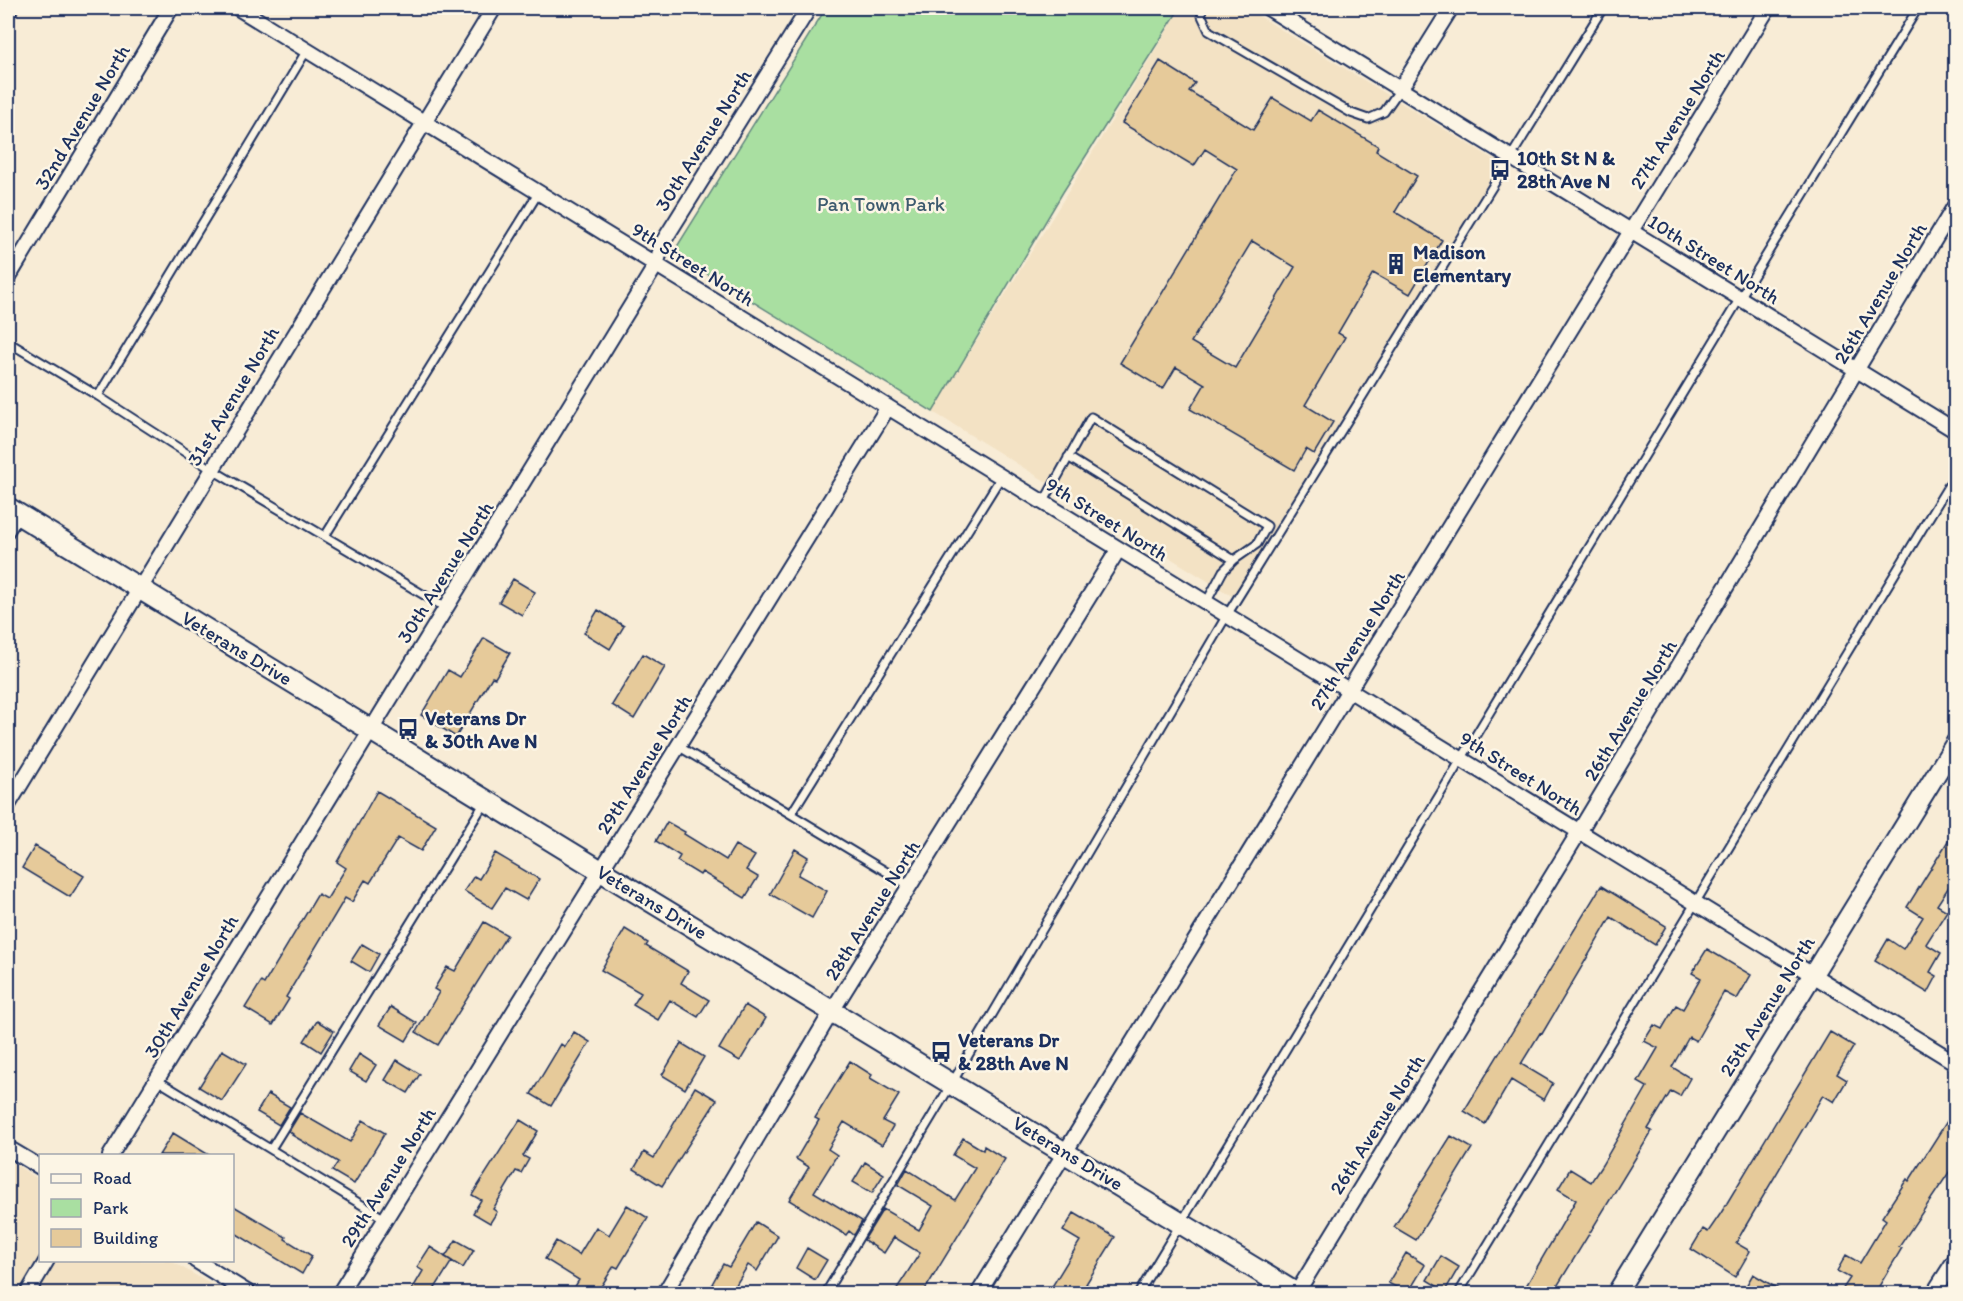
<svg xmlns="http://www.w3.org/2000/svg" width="1963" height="1301" font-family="Itim,sans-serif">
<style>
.built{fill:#f3e2c4}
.green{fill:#a9dfa1;stroke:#628780;stroke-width:1.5}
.building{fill:#e6ca9a;stroke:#1b2f5e;stroke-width:1.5;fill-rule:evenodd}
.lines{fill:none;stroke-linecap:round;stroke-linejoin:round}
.service-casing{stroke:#1b2f5e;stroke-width:11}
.minor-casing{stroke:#1b2f5e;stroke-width:18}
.tertiary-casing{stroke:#1b2f5e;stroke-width:22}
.secondary-casing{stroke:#1b2f5e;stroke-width:24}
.service{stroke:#fcf5e5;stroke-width:7}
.minor{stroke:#fcf5e5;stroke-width:14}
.tertiary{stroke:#fcf5e5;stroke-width:18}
.secondary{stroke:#fcf5e5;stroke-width:20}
.labels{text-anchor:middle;stroke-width:5;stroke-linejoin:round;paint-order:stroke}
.street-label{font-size:20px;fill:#1b2f5e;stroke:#fcf5e5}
.poi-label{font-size:20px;font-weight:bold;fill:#1b2f5e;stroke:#fcf5e5;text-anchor:start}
.park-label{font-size:20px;fill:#3e5b6f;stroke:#fcf5e5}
</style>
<rect width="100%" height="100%" fill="#f8ecd6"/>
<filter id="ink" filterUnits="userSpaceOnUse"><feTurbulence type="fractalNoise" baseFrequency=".0167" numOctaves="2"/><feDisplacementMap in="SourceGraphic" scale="12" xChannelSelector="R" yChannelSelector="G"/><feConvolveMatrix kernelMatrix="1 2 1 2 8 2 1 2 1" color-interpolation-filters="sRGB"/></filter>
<g filter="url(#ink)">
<!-- built -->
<path class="built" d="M1181 8H1246L1503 165 1237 599 933 412Z
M8 1160 40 1180V1260L171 1261 226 1293H8Z"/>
<!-- green -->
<path class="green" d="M826 8H1180L1063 192 933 412 673 253Z"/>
<!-- building -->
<path class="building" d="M1160 61 1195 83 1189 91 1253 130 1273 98 1311 121 1318 110 1378 146 1376 151 1417 176 1395 212 1442 240 1410 294 1373 273 1338 333 1345 337 1305 405 1333 422 1314 454 1306 449 1294 470 1190 409 1205 384 1176 367 1163 389 1120 363 1237 169 1205 149 1194 166 1122 123ZM1252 241 1295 267 1235 368 1191 342Z
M513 579 535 592 522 615 499 602Z
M598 610 624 626 610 649 584 633Z
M484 638 510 653 495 678 492 677 456 737 421 715 448 670 460 677Z
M643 654 665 667 634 719 612 705Z
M377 791 436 826 421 851 398 838 370 883 365 880 352 902 345 898 286 997 289 999 273 1025 245 1008 261 982 264 984 318 894 327 899 346 868 337 862Z
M667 822 685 832 684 834 726 860 735 845 755 856 746 870 758 877 745 898 702 872 700 875 677 861 680 856 656 841Z
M1956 828V876L1937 905 1947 911 1926 944 1941 953 1930 972 1937 976 1928 993 1875 961 1888 939 1903 949 1923 917 1907 907Z
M35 846 84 876 70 897 22 868Z
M795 849 808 857 798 875 827 891 812 918 770 894Z
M495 853 539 879 526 900 505 888 492 908 464 891 474 876 479 879Z
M1601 886 1666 926 1655 945 1611 917 1542 1034 1540 1033 1521 1064 1553 1083 1544 1100 1511 1080 1485 1124 1464 1111Z
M484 922 507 935 438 1045 416 1032 439 992 434 989 447 967 455 971Z
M625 929 648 943 646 946 688 971 681 983 709 1000 698 1017 670 1000 658 1020 633 1005 641 993 601 970Z
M362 944 379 954 369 972 351 961Z
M1707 949 1751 975 1737 999 1724 992 1696 1041 1689 1037 1672 1067 1690 1078 1680 1096 1671 1091 1648 1129 1652 1131 1553 1293H1522L1576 1200 1558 1189 1570 1169 1591 1182 1602 1165 1647 1087 1638 1082 1658 1048 1644 1041 1654 1025 1662 1029 1676 1005 1683 1009 1701 978 1692 973Z
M745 1005 766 1018 740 1061 719 1049Z
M391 1007 417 1023 406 1041 379 1025Z
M317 1021 334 1031 321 1052 304 1041Z
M574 1032 590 1042 551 1106 531 1094 561 1044 565 1047Z
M1830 1032 1854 1046 1837 1074 1847 1080 1834 1102 1823 1095 1745 1227 1736 1243 1750 1251 1735 1277 1691 1249 1703 1229 1708 1232 1721 1213Z
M681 1043 704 1057 685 1089 662 1075Z
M222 1050 246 1064 222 1101 199 1087Z
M359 1054 376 1065 366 1081 349 1071Z
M397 1060 420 1074 408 1093 385 1080Z
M850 1061 872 1075 870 1078 899 1095 883 1121 893 1126 882 1145 844 1122 828 1149 837 1155 814 1192 862 1221 854 1235 849 1231 846 1235 789 1200 809 1167 796 1159 819 1120 815 1118Z
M695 1087 717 1100 662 1186 634 1169 644 1152 654 1158Z
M268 1094 290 1107 279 1125 257 1112Z
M1956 1107V1162L1899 1247 1902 1248 1875 1293H1840L1850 1278 1837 1271 1846 1255 1860 1263 1886 1220 1882 1217 1907 1179 1909 1181Z
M300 1113 350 1142 363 1120 385 1133 354 1184 332 1171 338 1162 292 1135 293 1134 289 1131Z
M520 1120 538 1131 523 1156 529 1159 521 1173 516 1171 493 1209 497 1212 490 1223 473 1213 481 1200 472 1195Z
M173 1133 209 1155H159Z
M1451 1136 1472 1148 1416 1240 1394 1227Z
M963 1138 983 1150 984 1146 1005 1159 923 1293H894L920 1253 894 1237 884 1253 864 1240 883 1209 919 1230 933 1206 898 1185 907 1169 955 1200 975 1168 953 1155Z
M865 1162 884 1174 872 1193 853 1182Z
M232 1205 286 1237 285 1239 312 1256 302 1274 232 1231Z
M627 1205 648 1218 618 1268 614 1266 597 1293H571L579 1280 545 1259 556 1241 579 1255 596 1227 609 1235Z
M1074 1213 1115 1237 1086 1284 1103 1293H1048L1080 1241 1063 1231Z
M756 1222 778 1236 757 1271 748 1265 731 1293H727L712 1284 723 1264 729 1267Z
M456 1240 474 1250 463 1268 445 1257Z
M430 1247 452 1261 432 1293H410L423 1271 417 1267Z
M807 1248 827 1260 815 1280 796 1268Z
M1406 1253 1425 1265 1408 1293 1388 1283Z
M1441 1256 1459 1267 1445 1291 1427 1280Z
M1753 1274 1785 1293H1742Z"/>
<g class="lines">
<defs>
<path id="service" d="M1201 8 1202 16 1209 31 1351 113 1368 119 1384 112 1400 89
M8 19 14 8
M8 342 98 396 211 469 446 608
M98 396 307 50
M1068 457 1234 560
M1043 503 1091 417 1267 526 1257 544 1234 560 1223 571 1206 603
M8 535 19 518
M325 536 539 192
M678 746 910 886
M791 814 1001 477
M157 1080 385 1219
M271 1149 485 802
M825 1294 952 1083 1227 615 1603 8
M1138 1294 1740 298 1918 8
M1458 1294 1956 473"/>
<path id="minor" d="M238 8 1956 1063
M1268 8 1956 431
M1401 88 1451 8
M8 278 171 8
M8 805 494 8
M8 1148 40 1167
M110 1156 656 265 663 242 809 8
M195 1260 250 1294
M27 1294 47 1260
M339 1294 888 407
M664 1294 832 1011 1118 550
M978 1294 1768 8
M1296 1294 1579 832 1956 204
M1933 1294 1956 1258"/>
<path id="tertiary" d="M1616 1294 1956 742"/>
<path id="secondary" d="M8 508 601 871 1297 1294"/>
</defs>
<!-- service casing -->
<use href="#service" class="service-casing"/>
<!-- minor casing -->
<use href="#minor" class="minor-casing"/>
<!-- tertiary casing -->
<use href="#tertiary" class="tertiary-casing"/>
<!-- secondary casing -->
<use href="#secondary" class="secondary-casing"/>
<!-- service -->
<use href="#service" class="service"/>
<!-- minor -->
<use href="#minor" class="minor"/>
<!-- tertiary -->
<use href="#tertiary" class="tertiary"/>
<!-- secondary -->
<use href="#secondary" class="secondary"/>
</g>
</g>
<!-- icons -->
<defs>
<symbol id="bus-bare" viewBox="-9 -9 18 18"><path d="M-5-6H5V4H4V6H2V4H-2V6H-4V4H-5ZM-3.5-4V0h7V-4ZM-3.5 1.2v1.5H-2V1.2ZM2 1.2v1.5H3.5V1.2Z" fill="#1b2f5e" stroke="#fcf5e5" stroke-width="2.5" paint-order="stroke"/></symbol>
<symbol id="building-bare" viewBox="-9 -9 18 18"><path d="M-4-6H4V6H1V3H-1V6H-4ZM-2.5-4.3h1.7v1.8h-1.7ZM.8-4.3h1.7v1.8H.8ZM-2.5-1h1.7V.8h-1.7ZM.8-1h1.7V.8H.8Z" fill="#1b2f5e" stroke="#fcf5e5" stroke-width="2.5" paint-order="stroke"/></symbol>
</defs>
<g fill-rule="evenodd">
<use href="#bus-bare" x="1485" y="155" width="30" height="30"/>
<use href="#building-bare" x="1381" y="249" width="30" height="30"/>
<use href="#bus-bare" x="393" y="714" width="30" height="30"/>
<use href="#bus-bare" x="926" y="1037" width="30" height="30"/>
</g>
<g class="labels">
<!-- street labels -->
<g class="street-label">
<text transform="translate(82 117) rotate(-59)" y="7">32nd Avenue North</text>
<text transform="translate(1677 119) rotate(-58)" y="7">27th Avenue North</text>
<text transform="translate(703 140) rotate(-58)" y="7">30th Avenue North</text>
<text transform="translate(1714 259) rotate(32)" y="7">10th Street North</text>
<text transform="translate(693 264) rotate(32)" y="7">9th Street North</text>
<text transform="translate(1880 293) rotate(-59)" y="7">26th Avenue North</text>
<text transform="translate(233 396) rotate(-59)" y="7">31st Avenue North</text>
<text transform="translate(1107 519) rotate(32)" y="7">9th Street North</text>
<text transform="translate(445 572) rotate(-58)" y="7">30th Avenue North</text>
<text transform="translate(1357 640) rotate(-58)" y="7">27th Avenue North</text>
<text transform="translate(237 648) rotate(31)" y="7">Veterans Drive</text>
<text transform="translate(1630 710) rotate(-59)" y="7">26th Avenue North</text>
<text transform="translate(644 764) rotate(-58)" y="7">29th Avenue North</text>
<text transform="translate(1521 773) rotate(32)" y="7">9th Street North</text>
<text transform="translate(652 902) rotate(31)" y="7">Veterans Drive</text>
<text transform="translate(872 910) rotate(-58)" y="7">28th Avenue North</text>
<text transform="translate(191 986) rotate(-59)" y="7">30th Avenue North</text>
<text transform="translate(1767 1006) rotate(-58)" y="7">25th Avenue North</text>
<text transform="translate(1377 1124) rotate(-58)" y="7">26th Avenue North</text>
<text transform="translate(1068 1153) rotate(31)" y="7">Veterans Drive</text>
<text transform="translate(388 1177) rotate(-58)" y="7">29th Avenue North</text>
</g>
<!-- poi labels -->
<g class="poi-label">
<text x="1517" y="165">10th St N &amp;<tspan x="1517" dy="23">28th Ave N</tspan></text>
<text x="1413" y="259">Madison<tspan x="1413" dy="23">Elementary</tspan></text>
<text x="425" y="725">Veterans Dr<tspan x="425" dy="23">&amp; 30th Ave N</tspan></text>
<text x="958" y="1047">Veterans Dr<tspan x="958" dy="23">&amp; 28th Ave N</tspan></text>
</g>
<!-- park labels -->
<g class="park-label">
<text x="881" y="211">Pan Town Park</text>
</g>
</g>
<!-- margin -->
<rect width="1963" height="1301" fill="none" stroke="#fcf5e5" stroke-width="30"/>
<rect x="15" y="15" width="1933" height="1271" fill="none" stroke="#1b2f5e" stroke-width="2" filter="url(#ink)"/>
<!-- legend -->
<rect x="39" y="1154" width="195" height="108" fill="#fcf5e5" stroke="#a2a6af" stroke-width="1.5"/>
<rect x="51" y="1174" width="30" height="9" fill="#fcf5e5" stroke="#a2a6af" stroke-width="1.5"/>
<text x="93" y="1184" font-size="18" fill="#1b2f5e">Road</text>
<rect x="51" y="1199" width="30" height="18" fill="#a9dfa1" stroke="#a2a6af" stroke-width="1.5"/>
<text x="93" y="1214" font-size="18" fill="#1b2f5e">Park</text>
<rect x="51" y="1229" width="30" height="18" fill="#e6ca9a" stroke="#a2a6af" stroke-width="1.5"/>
<text x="93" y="1244" font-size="18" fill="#1b2f5e">Building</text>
</svg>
